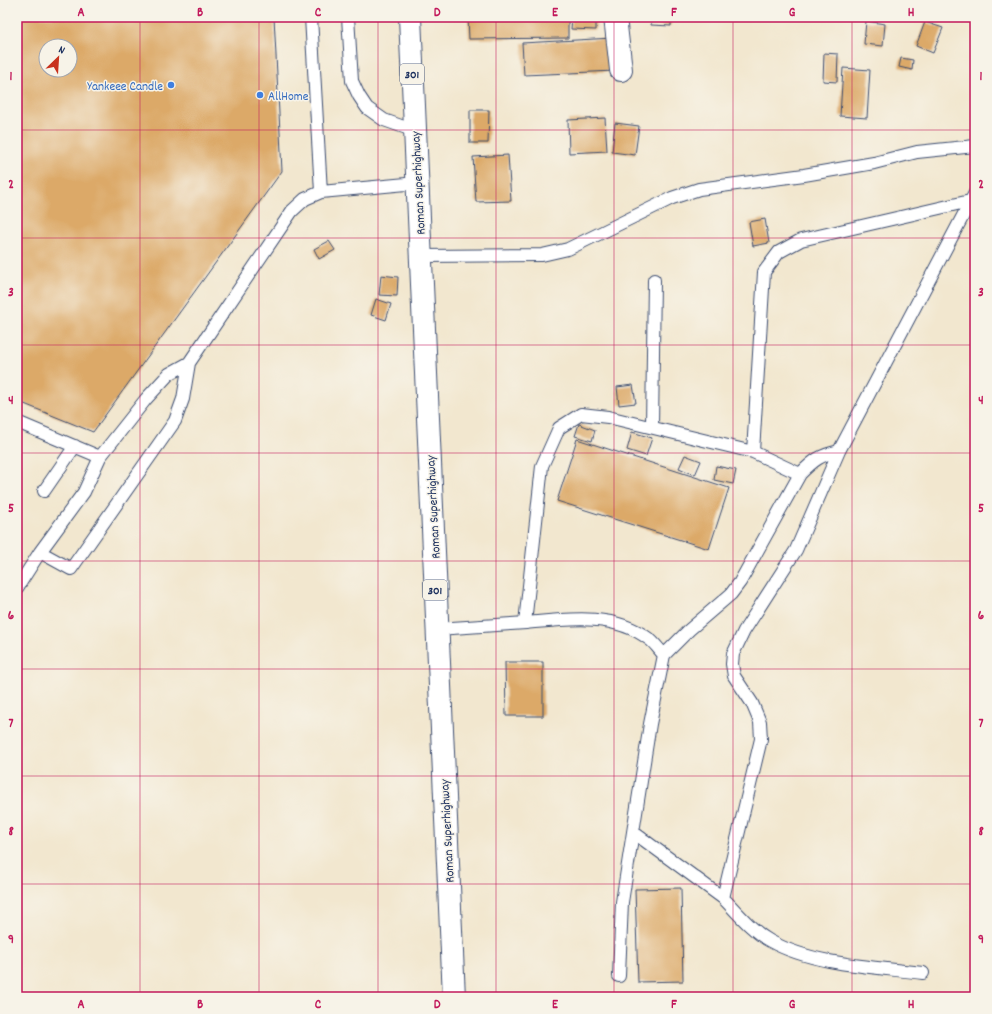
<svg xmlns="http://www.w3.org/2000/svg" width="992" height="1014" font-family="Dekko,sans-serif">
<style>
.building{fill:#dca967;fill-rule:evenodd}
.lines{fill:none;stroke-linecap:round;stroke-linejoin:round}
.service-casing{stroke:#3b4b6f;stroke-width:14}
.minor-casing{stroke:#3b4b6f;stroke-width:24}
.primary-casing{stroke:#3b4b6f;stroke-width:24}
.service{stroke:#fff;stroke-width:12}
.minor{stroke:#fff;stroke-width:22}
.primary{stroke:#fff;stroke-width:22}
.grid{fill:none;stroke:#c2185b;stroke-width:1;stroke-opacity:0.55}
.shop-dot{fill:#3f7fe0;stroke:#f7f3e8;stroke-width:1.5}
.labels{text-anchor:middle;stroke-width:3;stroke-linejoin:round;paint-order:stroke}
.shield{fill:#f7f3e8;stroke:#5d6a87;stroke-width:1}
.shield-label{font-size:12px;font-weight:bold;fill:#1b2f5e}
.shop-label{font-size:13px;fill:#366cbe;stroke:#f7f3e8;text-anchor:end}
.street-label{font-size:13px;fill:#1b2f5e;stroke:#f7f3e8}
.neatline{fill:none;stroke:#c2185b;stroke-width:1.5}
.grid-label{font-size:13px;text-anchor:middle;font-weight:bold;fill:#c2185b}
</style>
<rect width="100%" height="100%" fill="#f7f3e8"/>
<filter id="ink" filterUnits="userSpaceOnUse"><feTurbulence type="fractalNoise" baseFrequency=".025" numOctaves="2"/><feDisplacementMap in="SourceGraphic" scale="8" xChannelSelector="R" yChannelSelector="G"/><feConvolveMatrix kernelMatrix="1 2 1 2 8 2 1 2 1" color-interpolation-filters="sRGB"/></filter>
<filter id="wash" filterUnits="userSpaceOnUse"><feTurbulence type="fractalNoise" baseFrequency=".012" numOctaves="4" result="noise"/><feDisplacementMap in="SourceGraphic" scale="16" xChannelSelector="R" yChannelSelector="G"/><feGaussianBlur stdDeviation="0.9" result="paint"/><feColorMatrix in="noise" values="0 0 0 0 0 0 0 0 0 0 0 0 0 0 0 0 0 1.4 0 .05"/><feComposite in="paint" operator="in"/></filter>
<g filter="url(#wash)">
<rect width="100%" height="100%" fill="#f2e7cf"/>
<g id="blocks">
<!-- building -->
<path class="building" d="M17 17H274L282 171 93 432 17 401ZM46 46H70V70H46Z
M468 17H568V38L469 39Z
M572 17H596V30L571 29Z
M652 17H671V26L651 25Z
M866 21 885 24 883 46 864 44Z
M925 22 943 28 933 53 916 46Z
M613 38 615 71 524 75 522 43Z
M824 53 838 54 837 82 823 81Z
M901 58 913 60 912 70 899 67Z
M843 68 870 70 867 118 840 116Z
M470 110H489L488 143H470Z
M605 118 607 151 569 153 568 120Z
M615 123 639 126 635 155 612 152Z
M508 155 511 201 476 202 473 157Z
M765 219 769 243 753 246 749 222Z
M329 241 335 250 319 259 314 249Z
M381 275 398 277 397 296 379 295Z
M376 299 391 304 386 320 371 315Z
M633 385 636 403 619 405 617 387Z
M579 424 595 430 592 441 575 436Z
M632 432 652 438 646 456 627 450Z
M577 439 729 488 709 549 557 501Z
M685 455 701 461 695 475 679 468Z
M716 466 736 470 733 484 714 480Z
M505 662H543V716H506Z
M681 888 683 981 638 982 635 889Z"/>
</g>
</g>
<g filter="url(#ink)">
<use href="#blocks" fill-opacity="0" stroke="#3b4b6f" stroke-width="1"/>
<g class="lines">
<defs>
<path id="service" d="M311 17 321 192
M348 17 352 81 359 96 367 108 384 120 415 131
M420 256 542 255 568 249 672 198 699 189 804 175 874 163 917 152 975 146
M17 422 100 457
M652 427 654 280
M839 451 796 550 744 631 733 654 732 664 734 676 752 703 760 722 761 739 723 898C738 913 752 931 770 941 813 965 875 967 923 973
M753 452 764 272 779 252 801 240 970 201
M44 491 75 446
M40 552 71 569 175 421 183 399 189 363
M17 588 40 552 84 492 100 457 146 399 169 374 189 363 292 211 305 199 321 192 417 183
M525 623 542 466 559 428 581 414 608 417 753 452 800 474
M437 629C467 627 496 625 526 623 567 619 614 612 649 639 655 643 659 650 664 655L689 630 731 594 740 582 800 474C814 460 820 455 839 451L975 193
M633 832 723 898
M619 976 622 902 650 724 664 655"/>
<path id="minor" d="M615 17 621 70"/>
<path id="primary" d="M410 17 454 997"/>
</defs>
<!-- service casing -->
<use href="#service" class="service-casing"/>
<!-- minor casing -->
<use href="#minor" class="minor-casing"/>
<!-- primary casing -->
<use href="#primary" class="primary-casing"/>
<!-- service -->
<use href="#service" class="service"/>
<!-- minor -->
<use href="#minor" class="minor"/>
<!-- primary -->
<use href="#primary" class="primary"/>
</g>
</g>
<!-- grid -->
<path class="grid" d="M140 17V997M259 17V997M378 17V997M496 17V997M614 17V997M733 17V997M852 17V997M17 130H975M17 238H975M17 345H975M17 453H975M17 561H975M17 669H975M17 776H975M17 884H975"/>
<!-- markers -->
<g class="shop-dot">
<circle cx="171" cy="85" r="4"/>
<circle cx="260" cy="95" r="4"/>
</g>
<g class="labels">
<!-- shield labels -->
<g class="shield">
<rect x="400" y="64" width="24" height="20" rx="3"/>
<rect x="423" y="580" width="24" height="20" rx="3"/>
</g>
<g class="shield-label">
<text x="412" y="78">301</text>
<text x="435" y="594">301</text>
</g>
<!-- shop labels -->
<g class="shop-label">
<text x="163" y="90">Yankeee Candle</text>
<text x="268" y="100" text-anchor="start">AllHome</text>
</g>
<!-- street labels -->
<g class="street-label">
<text transform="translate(417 183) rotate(-93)" y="5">Roman Superhighway</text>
<text transform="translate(432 507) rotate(-93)" y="5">Roman Superhighway</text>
<text transform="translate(446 831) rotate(-93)" y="5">Roman Superhighway</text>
</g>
</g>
<!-- margin -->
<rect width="992" height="1014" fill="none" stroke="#f7f3e8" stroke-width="44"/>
<!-- north arrow -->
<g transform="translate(58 58) rotate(25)"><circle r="19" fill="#f7f3e8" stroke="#9fa5b1"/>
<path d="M0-3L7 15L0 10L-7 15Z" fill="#c8321e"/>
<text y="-6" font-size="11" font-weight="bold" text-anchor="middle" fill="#1b2f5e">N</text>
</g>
<rect x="22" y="22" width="948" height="970" class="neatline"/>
<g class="grid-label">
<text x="81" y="16">A</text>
<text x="200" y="16">B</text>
<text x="318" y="16">C</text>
<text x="437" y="16">D</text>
<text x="555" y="16">E</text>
<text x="674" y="16">F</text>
<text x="792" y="16">G</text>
<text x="911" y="16">H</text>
<text x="11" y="80">1</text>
<text x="981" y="80">1</text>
<text x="11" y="188">2</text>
<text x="981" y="188">2</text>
<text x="11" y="296">3</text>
<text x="981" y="296">3</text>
<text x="11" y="404">4</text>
<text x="981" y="404">4</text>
<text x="11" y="512">5</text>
<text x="981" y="512">5</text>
<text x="11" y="619">6</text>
<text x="981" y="619">6</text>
<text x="11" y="727">7</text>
<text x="981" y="727">7</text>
<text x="11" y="835">8</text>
<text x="981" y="835">8</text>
<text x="11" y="943">9</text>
<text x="981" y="943">9</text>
<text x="81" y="1008">A</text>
<text x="200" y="1008">B</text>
<text x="318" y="1008">C</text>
<text x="437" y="1008">D</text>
<text x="555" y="1008">E</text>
<text x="674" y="1008">F</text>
<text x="792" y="1008">G</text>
<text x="911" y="1008">H</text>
</g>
</svg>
